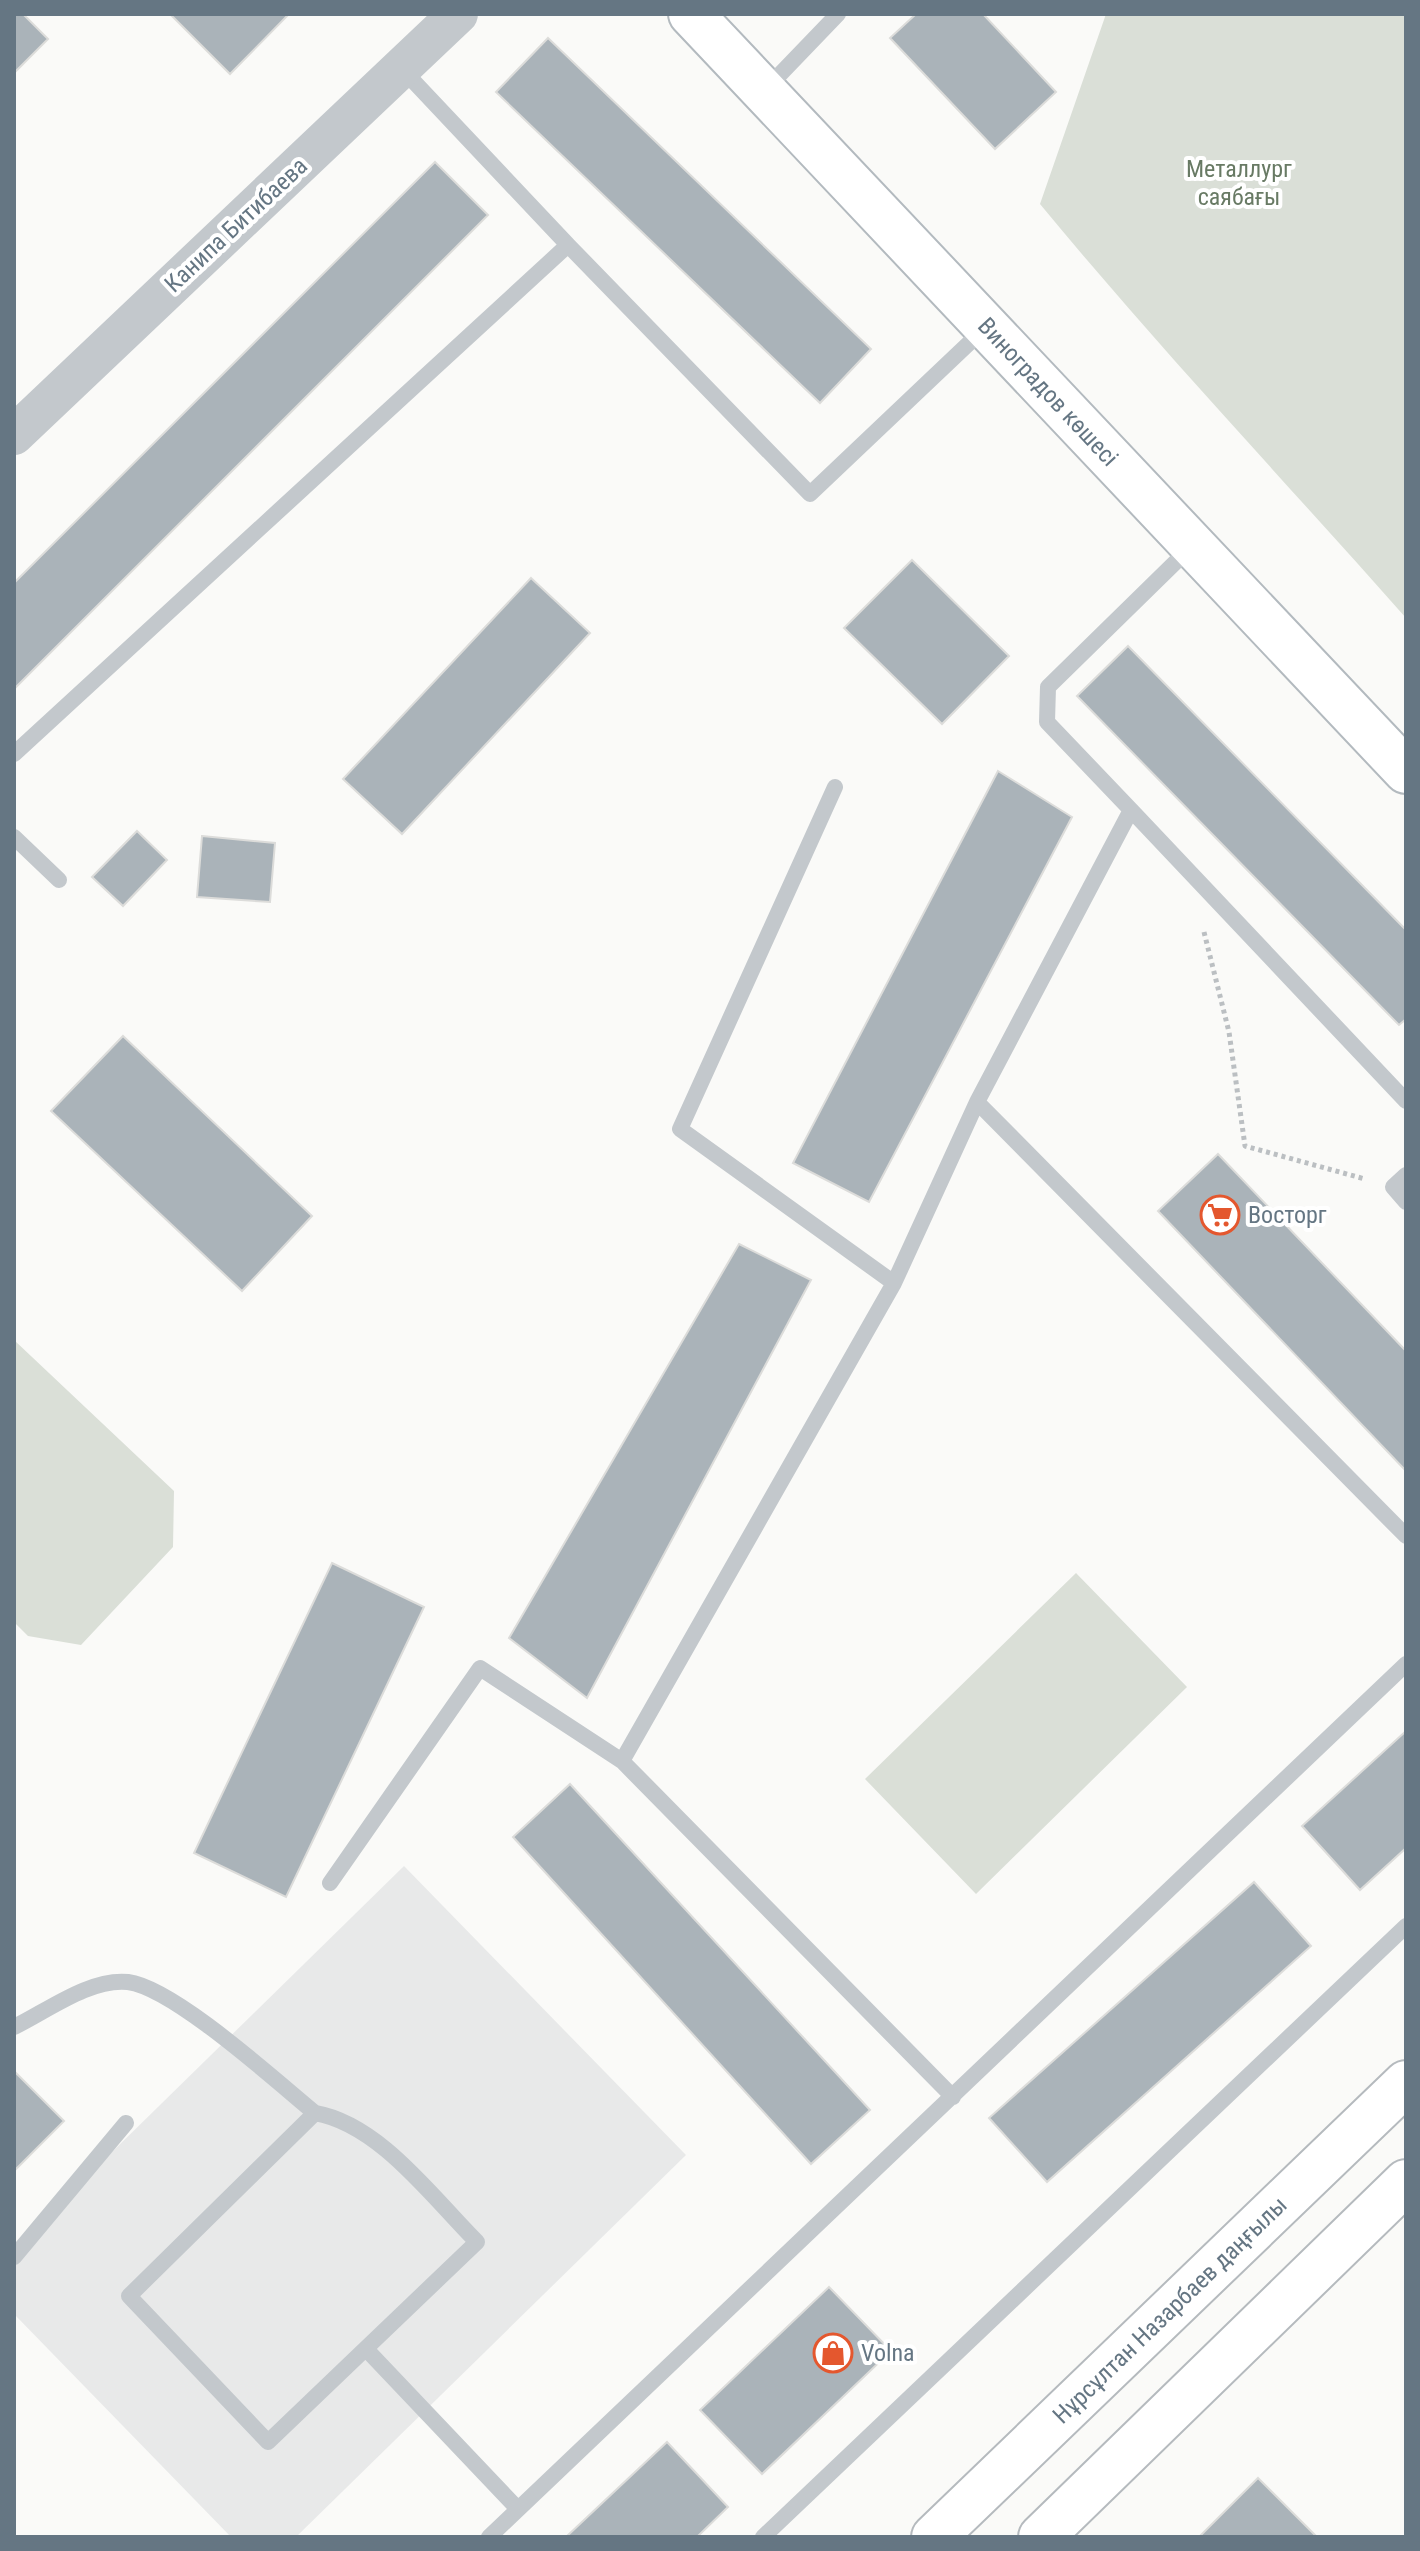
<svg xmlns="http://www.w3.org/2000/svg" width="1420" height="2551" font-family="'Roboto Condensed',sans-serif">
<style>
.built{fill:#e8e9e9}
.green{fill:#dadfd7}
.building{fill:#aab3b9;stroke:#dcdcda;stroke-width:2}
.lines{fill:none;stroke-linecap:round;stroke-linejoin:round}
.secondary-casing{stroke:#b3babf;stroke-width:48}
.primary-casing{stroke:#b5babe;stroke-width:48}
.path{stroke:#bbbfc2;stroke-width:5;stroke-dasharray:4 4;stroke-linecap:butt}
.service{stroke:#c3c8cc;stroke-width:16}
.tertiary{stroke:#c3c8cc;stroke-width:40}
.secondary{stroke:#fff;stroke-width:44}
.primary{stroke:#fff;stroke-width:44}
.labels{text-anchor:middle;stroke-width:8;stroke-linejoin:round;paint-order:stroke}
.park-label{font-size:24px;fill:#687a64;stroke:#fff}
.street-label{font-size:24px;fill:#657683;stroke:#fff}
.poi-label{font-size:24px;fill:#657683;stroke:#fff;text-anchor:start}
</style>
<rect width="100%" height="100%" fill="#fafaf8"/>
<!-- built -->
<path class="built" d="M404 1866 686 2155 296 2537H231L14 2314V2248Z"/>
<!-- green -->
<path class="green" d="M1106 14H1406V618C1284 480 1157 346 1040 204Z
M14 1340 174 1491 173 1547 81 1645 28 1636 14 1622Z
M1076 1573 1187 1687 976 1894 865 1779Z"/>
<!-- building -->
<path class="building" d="M14 14H23L48 39 14 73Z
M174 14H289L230 74 172 16Z
M916 14H983L1056 92 995 149 890 38Z
M548 38 871 349 820 403 496 92Z
M435 162 488 215 14 689V583Z
M912 560 1009 656 942 724 844 628Z
M531 578 590 633 402 834 343 779Z
M1128 646 1406 930V1019L1399 1025 1077 696Z
M998 771 1072 817 869 1202 793 1163Z
M137 831 167 860 123 906 92 877Z
M202 836 275 843 270 902 197 897Z
M123 1036 312 1216 242 1291 51 1111Z
M1218 1154 1406 1351V1471L1158 1211Z
M739 1244 811 1280 587 1698 509 1638Z
M332 1563 424 1607 286 1897 194 1853Z
M1406 1731V1848L1360 1890 1302 1826Z
M570 1784 870 2110 811 2164 513 1837Z
M1254 1882 1311 1946 1047 2182 989 2118Z
M14 2071 64 2121 14 2171Z
M829 2287 891 2351 762 2474 700 2410Z
M667 2442 728 2507 697 2537H566Z
M1258 2478 1317 2537H1199Z"/>
<g class="lines">
<defs>
<path id="secondary" d="M691 14 1406 771"/>
<path id="primary" d="M934 2537 1406 2083
M1041 2537 1406 2182"/>
</defs>
<!-- secondary casing -->
<use href="#secondary" class="secondary-casing"/>
<!-- primary casing -->
<use href="#primary" class="primary-casing"/>
<!-- path -->
<path class="path" d="M1204 932 1229 1032 1245 1146 1365 1179"/>
<!-- service -->
<path class="service" d="M402 69 568 245
M765 90 838 14
M14 754 568 245 810 494 985 328
M835 787 680 1129 894 1283
M1131 810 1047 722 1048 687 1192 546
M14 837 59 880
M977 1102 1131 810 1406 1101
M1406 1175 1393 1187 1406 1202
M330 1883 480 1668 622 1761
M14 2027C47 2011 90 1978 128 1982 174 1988 276 2081 315 2113
M953 2097 622 1761 894 1283 977 1102 1406 1536
M315 2113C379 2124 432 2197 477 2242L268 2442 129 2296Z
M14 2257 126 2123
M366 2349 517 2508
M489 2537 1406 1664
M763 2537 1406 1926"/>
<!-- tertiary -->
<path class="tertiary" d="M14 435 458 14"/>
<!-- secondary -->
<use href="#secondary" class="secondary"/>
<!-- primary -->
<use href="#primary" class="primary"/>
</g>
<!-- icons -->
<defs>
<symbol id="supermarket-ring" viewBox="-11 -11 22 22"><circle r="9.5" fill="#fff" stroke="#e4572e" stroke-width="1.5"/><path d="M-6-5.5h2.5l.6 2H6L4.5 2H-2.5L-4.4-4H-6ZM-1.5 3.2a1.3 1.3 0 1 0 .1 0ZM3 3.2a1.3 1.3 0 1 0 .1 0Z" fill="#e4572e"/></symbol>
<symbol id="shop-ring" viewBox="-11 -11 22 22"><circle r="9.5" fill="#fff" stroke="#e4572e" stroke-width="1.5"/><path d="M-5-2.5h2.3a2.7 3.5 0 0 1 5.4 0H5L5.5 6h-11ZM-1.5-2.5h3a1.5 2.3 0 0 0-3 0Z" fill="#e4572e"/></symbol>
</defs>
<g fill-rule="evenodd">
<use href="#supermarket-ring" x="1198" y="1193" width="44" height="44"/>
<use href="#shop-ring" x="811" y="2331" width="44" height="44"/>
</g>
<g class="labels">
<!-- park labels -->
<g class="park-label">
<text x="1239" y="177">Металлург<tspan x="1239" dy="28">саябағы</tspan></text>
</g>
<!-- street labels -->
<g class="street-label">
<text transform="translate(236 225) rotate(-43)" y="8">Канипа Битибаева</text>
<text transform="translate(1048 392) rotate(47)" y="8">Виноградов көшесі</text>
<text transform="translate(1170 2310) rotate(-44)" y="8">Нұрсұлтан Назарбаев даңғылы</text>
</g>
<!-- poi labels -->
<g class="poi-label">
<text x="1248" y="1223">Восторг</text>
<text x="861" y="2361">Volna</text>
</g>
</g>
<!-- border -->
<rect width="1420" height="2551" fill="none" stroke="#657683" stroke-width="32"/>
</svg>
